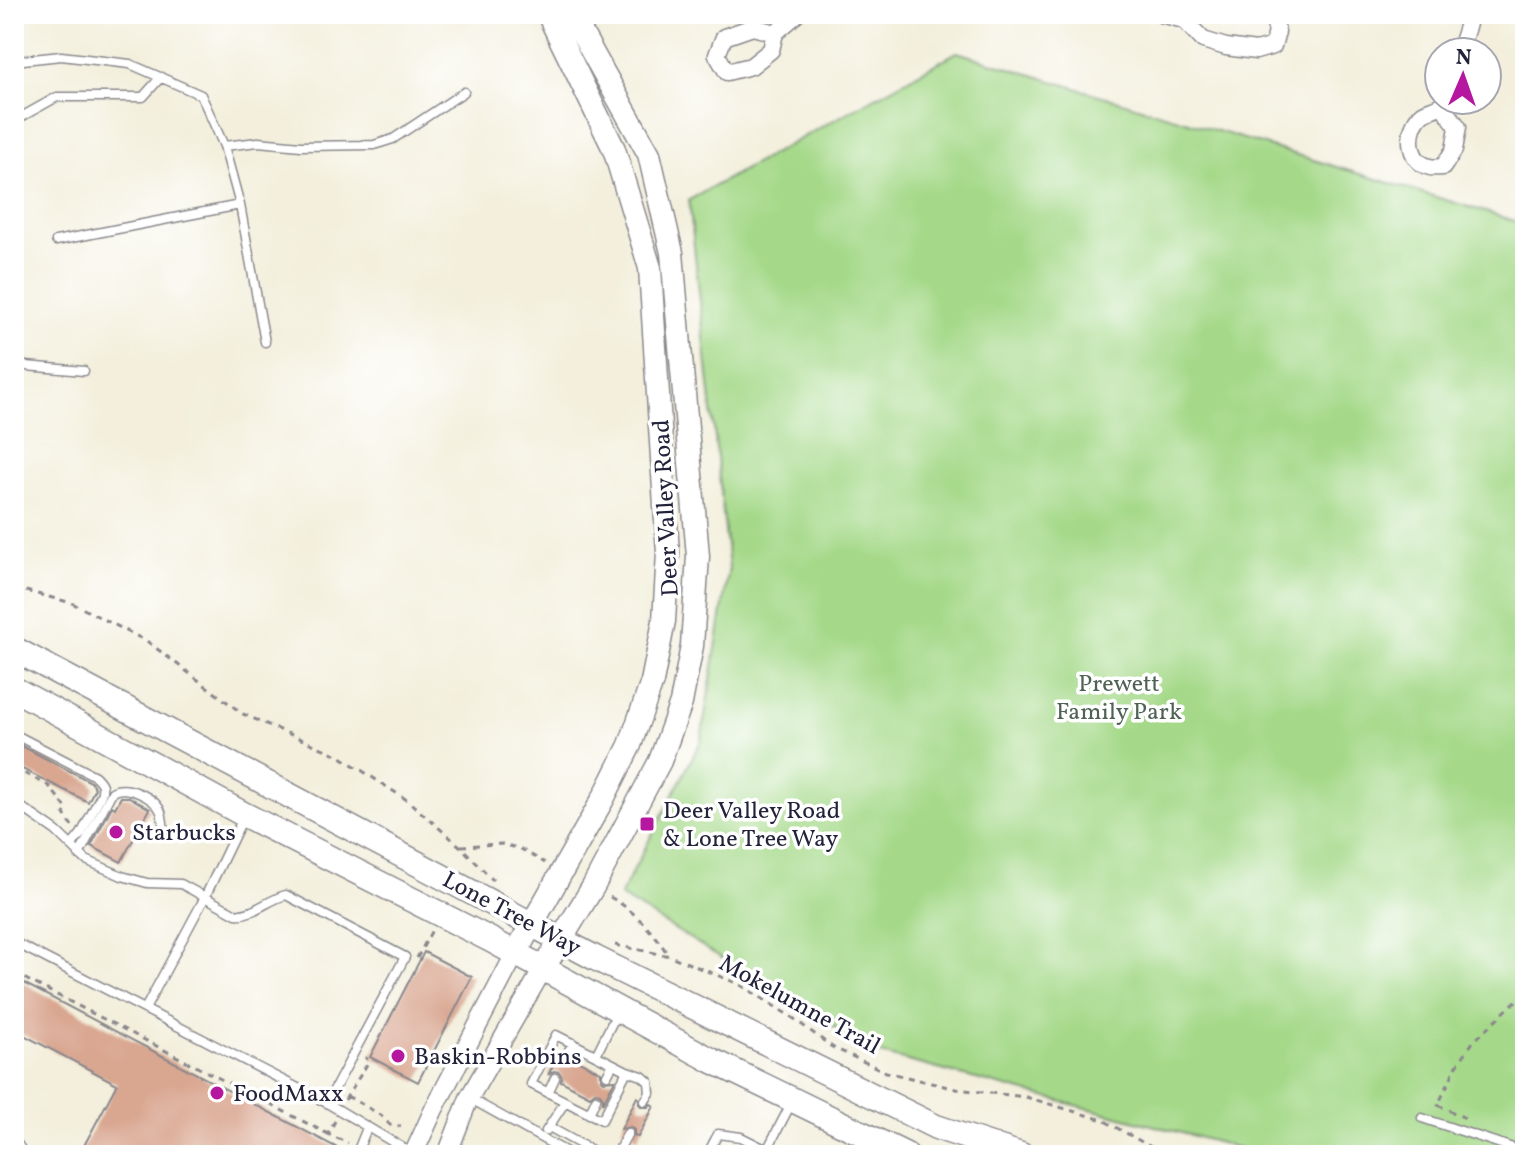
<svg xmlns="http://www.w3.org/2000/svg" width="1539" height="1169" font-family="Vollkorn,serif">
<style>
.park{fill:#a5d989;stroke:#647e62;stroke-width:2}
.building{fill:#d9a690}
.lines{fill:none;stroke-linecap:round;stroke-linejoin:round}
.service-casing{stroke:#8a888c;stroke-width:11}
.minor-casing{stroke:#8a888c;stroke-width:19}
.tertiary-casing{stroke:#8a888c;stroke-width:21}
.secondary-casing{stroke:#8a888c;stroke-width:25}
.primary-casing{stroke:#8a888c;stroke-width:27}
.path{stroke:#8a888c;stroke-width:3;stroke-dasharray:6 6;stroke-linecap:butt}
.service{stroke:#fff;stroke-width:8}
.minor{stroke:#fff;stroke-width:16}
.tertiary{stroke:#fff;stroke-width:18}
.secondary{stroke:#fff;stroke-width:22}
.primary{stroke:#fff;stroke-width:24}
.poi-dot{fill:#b5179e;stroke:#fff;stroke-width:3}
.labels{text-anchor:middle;stroke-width:7;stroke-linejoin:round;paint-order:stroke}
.street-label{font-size:24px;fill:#22223b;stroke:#fff}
.park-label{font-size:24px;fill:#506256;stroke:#fff}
.poi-label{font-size:24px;fill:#22223b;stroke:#fff;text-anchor:start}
</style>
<rect width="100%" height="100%" fill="#fff"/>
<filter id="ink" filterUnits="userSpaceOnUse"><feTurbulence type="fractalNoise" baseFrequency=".0125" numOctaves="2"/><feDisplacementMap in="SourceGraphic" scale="16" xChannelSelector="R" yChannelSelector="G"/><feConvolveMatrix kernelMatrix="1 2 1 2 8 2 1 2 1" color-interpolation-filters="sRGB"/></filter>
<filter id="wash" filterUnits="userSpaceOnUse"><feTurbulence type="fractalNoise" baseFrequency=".006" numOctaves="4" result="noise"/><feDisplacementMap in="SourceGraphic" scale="32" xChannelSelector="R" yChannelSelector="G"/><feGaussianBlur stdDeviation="1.8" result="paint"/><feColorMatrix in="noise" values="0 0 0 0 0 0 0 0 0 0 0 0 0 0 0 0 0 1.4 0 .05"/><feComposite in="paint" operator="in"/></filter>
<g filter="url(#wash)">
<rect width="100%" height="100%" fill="#f3efdc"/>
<!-- park -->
<path class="park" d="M957 52 1525 224V1155H1266L877 1053 620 896 701 741 729 568 689 200Z"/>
<g id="blocks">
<!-- building -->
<path class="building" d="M14 742 91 782 95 788 88 802 14 765Z
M121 797H129L150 809 121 862 91 846 112 806 115 808Z
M424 952 472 977 418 1082 370 1057Z
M14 978 349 1154V1155H79L117 1084 14 1030Z
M560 1052 561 1057 564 1060H570L573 1058 601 1072V1078L604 1081 615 1080 603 1103V1098L600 1093 595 1092 590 1096 561 1081 562 1077 559 1072 554 1071 548 1075Z
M637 1097 639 1098V1104L642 1107H648L651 1104 654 1106 638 1137 634 1136V1130L631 1127 621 1129Z"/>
</g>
</g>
<g filter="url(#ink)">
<use href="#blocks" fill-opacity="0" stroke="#8a888c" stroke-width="2"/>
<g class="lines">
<defs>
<path id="service" d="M14 61 61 56 130 64 201 95 224 146 240 205 265 342
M14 121 57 97H143L161 77
M224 146 258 142 301 146 374 145 393 139 464 92
M56 241 240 205
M14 365 84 371
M14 734 95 776C102 783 104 786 101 795L81 834 71 846
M14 802 56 831 86 860 122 876 147 883 181 884 236 914C252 916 269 899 286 895L405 957 327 1103
M79 855 112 792C126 784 155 797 161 812 163 818 163 825 164 831
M14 942 327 1103 413 1154
M145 1009 205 897 244 816
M556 1035 627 1071 602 1120 531 1084Z
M567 1054 573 1043
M596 1055 618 1011
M627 1071 642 1076 649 1082 650 1093 645 1101
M607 1075 613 1064
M548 1093 555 1078
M469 1098 572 1155
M589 1114 596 1099
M1422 1118 1525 1152
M549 1127 600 1155
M546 1131 565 1102
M14 1139 25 1155
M768 1154 767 1150 792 1102
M356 1155 367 1128
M616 1155 628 1133
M707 1155 718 1134 741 1137 767 1150"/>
<path id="minor" d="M1161 14 1184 20 1203 40 1226 47 1256 51 1273 46 1277 32 1274 20 1261 14
M775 33 753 27 724 37 717 55 727 72 751 66 771 50 775 33 797 14
M1459 52 1471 14
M1442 105 1458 127 1454 150 1443 167C1441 167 1432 168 1430 167 1406 162 1406 126 1423 113 1428 110 1437 108 1442 105L1444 100"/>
<path id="tertiary" d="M413 1155 434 1109 515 954
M447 1155 469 1098 543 969"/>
<path id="secondary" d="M515 954 603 799 630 745 652 682 664 621 668 553 650 268 614 149 548 14
M543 969 593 887 660 761 681 703 692 646 698 556 672 253 649 154 571 14"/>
<path id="primary" d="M14 649 595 958 936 1127 1021 1155
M14 689 245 815 489 939 711 1060 906 1155"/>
</defs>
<!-- service casing -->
<use href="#service" class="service-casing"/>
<!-- minor casing -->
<use href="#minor" class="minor-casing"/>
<!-- tertiary casing -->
<use href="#tertiary" class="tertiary-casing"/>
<!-- secondary casing -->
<use href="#secondary" class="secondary-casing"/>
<!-- primary casing -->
<use href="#primary" class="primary-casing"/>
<!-- path -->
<path class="path" d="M14 588 72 603 148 642 243 714 338 755 407 800 461 847 493 880
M14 768 49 786 67 809 64 814 72 826
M461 846 502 844 521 849 545 863
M610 897C634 910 654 933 669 956
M615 945 670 956 739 984 793 1018 832 1047 886 1072 956 1089 1026 1097 1103 1120 1165 1155
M417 958 432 930
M14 973 328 1134
M347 1096 381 1115 390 1125 401 1126
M345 1100 369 1061 365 1057
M1465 1118 1438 1105 1456 1067 1473 1042 1517 1000 1525 996
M335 1121 328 1134 348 1143
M370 1152 382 1155"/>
<!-- service -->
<use href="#service" class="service"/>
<!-- minor -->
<use href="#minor" class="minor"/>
<!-- tertiary -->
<use href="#tertiary" class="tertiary"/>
<!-- secondary -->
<use href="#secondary" class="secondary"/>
<!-- primary -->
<use href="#primary" class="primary"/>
</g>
</g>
<!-- markers -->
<g class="poi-dot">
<rect x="639" y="816" width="16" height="16" rx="4"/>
<circle cx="116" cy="832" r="8"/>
<circle cx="398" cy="1056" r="8"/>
<circle cx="217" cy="1093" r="8"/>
</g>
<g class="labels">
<!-- street labels -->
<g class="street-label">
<text transform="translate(665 508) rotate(-93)" y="8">Deer Valley Road</text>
<text transform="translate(512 913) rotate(28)" y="8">Lone Tree Way</text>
<text transform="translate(800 1004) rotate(29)" y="8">Mokelumne Trail</text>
</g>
<!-- park labels -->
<g class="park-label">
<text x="1119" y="691">Prewett<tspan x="1119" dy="28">Family Park</tspan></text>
</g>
<!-- poi labels -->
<g class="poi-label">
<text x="663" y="818">Deer Valley Road<tspan x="663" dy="28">&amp; Lone Tree Way</tspan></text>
<text x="132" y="840">Starbucks</text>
<text x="414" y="1064">Baskin-Robbins</text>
<text x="233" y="1101">FoodMaxx</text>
</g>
</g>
<!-- margin -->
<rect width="1539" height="1169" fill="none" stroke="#fff" stroke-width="48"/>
<!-- north arrow -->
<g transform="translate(1463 76) rotate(2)"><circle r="38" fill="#ffffff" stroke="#a7a7b1" stroke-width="2"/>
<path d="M0-6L14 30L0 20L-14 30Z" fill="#b5179e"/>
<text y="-12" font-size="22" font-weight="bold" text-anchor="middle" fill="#22223b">N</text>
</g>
</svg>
